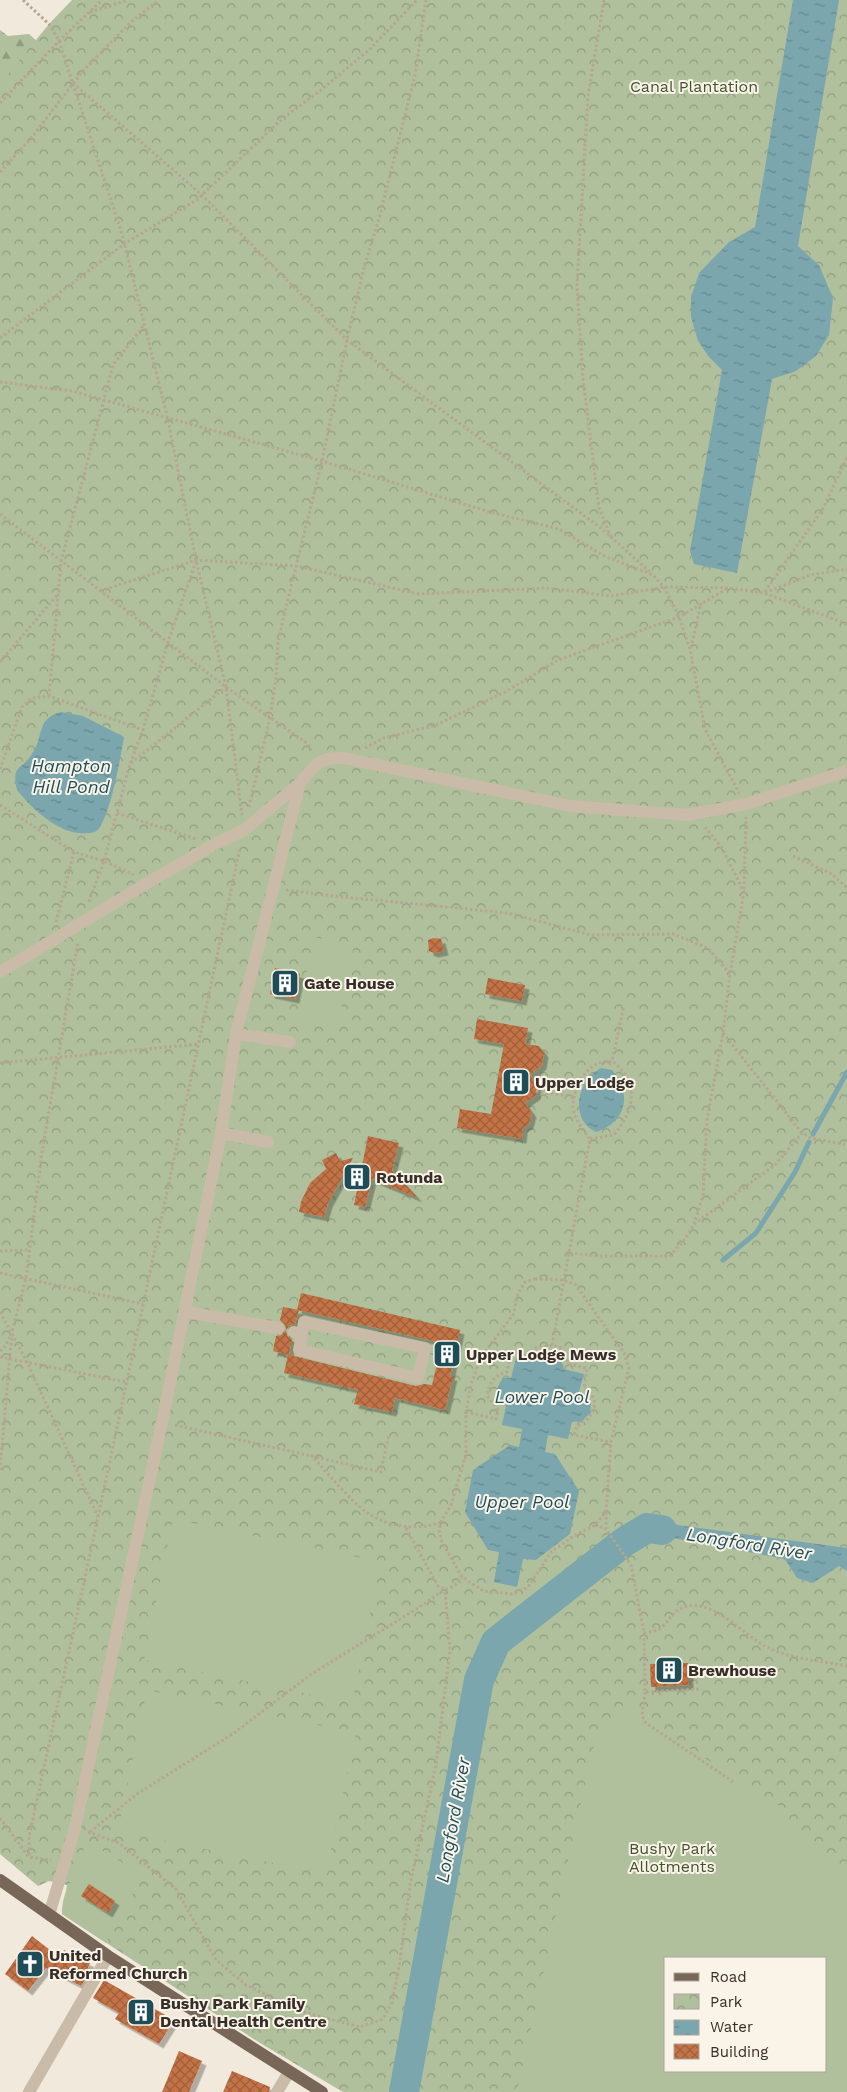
<svg xmlns="http://www.w3.org/2000/svg" width="847" height="2092" font-family="'Work Sans',sans-serif">
<style>
.forest{fill:url(#forest-firs)}
.park{fill:url(#park-crowns);fill-rule:evenodd}
.garden{fill:#b0c09c;fill-rule:evenodd}
.water{fill:url(#water-ripples)}
.lines{fill:none;stroke-linecap:round;stroke-linejoin:round}
.stream{stroke:#7ba6ae;stroke-width:5}
.river{stroke:#7ba6ae;stroke-width:30}
.building{fill:url(#building-cross-hatch);filter:url(#shadow)}
.path{stroke:#b5a592;stroke-width:3;stroke-dasharray:2.5 2.5;stroke-linecap:butt}
.minor{stroke:#c9bba8;stroke-width:12}
.major{stroke:#786759;stroke-width:12}
.labels{text-anchor:middle;stroke-width:4;stroke-linejoin:round;paint-order:stroke}
.park-label{font-size:16px;fill:#41542c;stroke:#f9f3e8}
.poi-label{font-size:16px;font-weight:bold;fill:#362e28;stroke:#f9f3e8;text-anchor:start}
.water-label{font-size:18px;font-style:italic;fill:#1e4d57;stroke:#f9f3e8}
</style>
<defs>
<pattern id="forest-firs" width="22" height="20" patternUnits="userSpaceOnUse" patternTransform="scale(1.25)"><rect width="22" height="20" fill="#b0c09c"/><path d="M5 1l3.5 6h-7zM16 11l3.5 6h-7z" fill="#909c7f"/></pattern>
<pattern id="park-crowns" width="20" height="18" patternUnits="userSpaceOnUse" patternTransform="scale(1.25)"><rect width="20" height="18" fill="#b0c09c"/><path d="M2 6a3 3 0 1 1 6 0M12 15a3 3 0 1 1 6 0" fill="none" stroke="#909c7f"/></pattern>
<pattern id="water-ripples" width="26" height="14" patternUnits="userSpaceOnUse" patternTransform="scale(1.25)"><rect width="26" height="14" fill="#7ba6ae"/><path d="M2 4q2-2 4 0t4 0M15 11q2-2 4 0t4 0" fill="none" stroke="#66888e"/></pattern>
<pattern id="building-cross-hatch" width="8" height="8" patternUnits="userSpaceOnUse" patternTransform="scale(1.25)"><rect width="8" height="8" fill="#c47347"/><path d="M0 0l8 8M0 8l8-8" fill="none" stroke="#a05f3b"/></pattern>
<filter id="shadow"><feDropShadow dx="4.5" dy="4.5" stdDeviation="0" flood-color="#0004"/></filter>
</defs>
<rect width="100%" height="100%" fill="#f1e9dc"/>
<!-- forest -->
<path class="forest" d="M0 30 8 36 29 34 41 45 0 116Z"/>
<!-- park -->
<path class="park" d="M72 0H847V2092H343L260 2043 62 1914 67 1885 49 1881 38 1886 0 1854V84L49 24ZM666 1958H826V2071H666Z"/>
<!-- garden -->
<path class="garden" d="M314 937 354 945 337 1028 297 1020Z
M173 1519 381 1562 352 1703 144 1660Z
M147 1690 356 1733 326 1874 118 1831Z
M621 1705 785 1809 778 1822 847 1868V2092H517L593 1748ZM666 1958H826V2071H666Z
M86 1841 143 1875 106 1943 62 1914C62 1891 72 1883 79 1864 82 1857 84 1848 86 1841Z"/>
<!-- water -->
<path class="water" d="M793 0H839L798 246 819 265 833 298 829 335 816 356 796 371 772 379 737 573 694 564 690 551 722 370 709 357 698 341 691 317V297L699 273 729 242 755 227Z
M61 712 83 716 124 737C120 760 112 807 100 827 97 832 93 833 87 833 61 836 33 810 17 790 11 763 22 771 32 754 44 737 36 718 61 712Z
M601 1068 612 1070C633 1093 626 1123 596 1132 568 1119 578 1080 601 1068Z
M547 1352C558 1354 561 1358 564 1369L584 1374 579 1392 584 1393 591 1403 590 1413 582 1421 572 1422 568 1439 548 1435 545 1452 555 1454 579 1491 570 1534 536 1560 523 1559 517 1587 494 1582 499 1552 488 1550 465 1512 473 1470 510 1445 519 1447 522 1429 502 1425 506 1406C493 1399 495 1389 503 1378H511L516 1358 534 1362 538 1354Z
M641 1520 847 1548V1571L839 1566 813 1583 797 1578 785 1559 652 1534 630 1552 624 1542V1531Z"/>
<g class="lines">
<!-- stream -->
<path class="stream" d="M813 1134 847 1072
M723 1260 756 1233 795 1172 809 1142"/>
<!-- river -->
<path class="river" d="M404 2092 479 1680 496 1642 624 1542 647 1528 662 1530"/>
</g>
<!-- building -->
<path class="building" d="M434 938 441 939 444 951 434 953 429 951 428 940Z
M275 968 300 974 295 999 270 994Z
M488 978 525 985 522 1001 485 994Z
M477 1019 528 1028 525 1044 539 1046 544 1053 542 1065 530 1075 537 1085 536 1091V1095L525 1103 532 1113 529 1124 523 1128 522 1139 457 1128 460 1109 491 1114 504 1044 474 1039Z
M368 1136 399 1143 392 1170 418 1198 372 1179 365 1207 354 1205Z
M336 1153 340 1161 353 1158 328 1203 324 1217 299 1212 301 1202 310 1183 326 1169 322 1160Z
M301 1293 460 1330 450 1376H453L445 1410 395 1398 392 1412 354 1404 358 1390 284 1373 288 1355 273 1351 276 1336 281 1335 286 1330 285 1325 280 1320 283 1307 299 1310 295 1324 289 1326 286 1331 288 1337 292 1340 289 1353 294 1356 416 1386 424 1384 432 1385 442 1343 297 1310Z
M688 1663 689 1685 651 1687 650 1664Z
M89 1884 115 1901 108 1913 81 1896Z
M32 1936 60 1958 64 1950 90 1963 87 1970 90 1972 81 1986 46 1968 28 1991 5 1974Z
M104 1980 174 2020 159 2044 115 2019 119 2013 93 1998Z
M179 2051 202 2061 189 2092H162Z
M232 2071 270 2087 269 2092H223Z"/>
<g class="lines">
<!-- path -->
<path class="path" d="M23 0 49 24 59 41 122 234 168 420 196 560 226 687 242 815
M604 0 588 96 577 285 583 379 599 508 611 537
M90 12 128 0
M73 83 202 195 347 340 601 528 651 573
M0 103 59 41 102 0
M0 172 32 137 82 72 131 22 159 0
M0 338 124 244 198 199 282 119 321 90 370 49 417 0
M0 382 72 391 322 461 490 512 559 529 604 556 653 575 664 587 679 617 690 649 705 729 739 793
M847 458 822 510 764 593 847 624
M0 514 226 687 308 744 311 751
M100 591 196 560 296 566 419 594 546 588 611 596 664 587 729 588 764 593 810 575 847 569
M691 648 701 603
M0 662 58 594
M49 696 61 562 113 365 144 325
M365 748 384 738 436 725 505 692 558 660 679 617 728 588
M131 763 226 687
M0 769 22 707 32 698 49 696 143 730
M0 805 74 852 104 861 134 875
M249 807 270 717 276 679 278 642 285 611 322 461 347 340 365 264 380 215 415 75 426 0
M117 813 196 839
M705 827 722 848 744 892
M793 856 832 874 847 888
M286 890 333 896 508 913 591 935 673 934 708 948 730 974
M89 902 104 861 130 764 143 730 168 642 196 561
M56 922 74 852
M723 1033 802 1133 811 1138 847 1145
M0 1063 199 1044
M536 1091 575 1097
M590 1139 614 1135C635 1109 640 1083 612 1061
M694 1224 775 1165 802 1133
M0 1251 28 1250
M570 1253 601 1256H670L685 1239 694 1224 703 1195 707 1120 723 1033 730 974 744 892 746 817
M0 1273 143 1304
M535 1279 563 1280 575 1284 624 1353 629 1368 611 1442 606 1512 595 1525 572 1537 551 1552 528 1587 512 1594 483 1591 462 1577 442 1542 439 1530 441 1522 451 1505 466 1454V1412L471 1384 481 1357 513 1315 518 1293 525 1282Z
M0 1312 27 1362 98 1517 29 1837V1857
M552 1345 590 1139C583 1130 575 1119 573 1108 572 1093 583 1069 597 1064 601 1062 607 1062 612 1061L624 1005
M0 1351 4 1348 11 1335
M0 1357 126 1382
M466 1412 496 1419 498 1410 487 1396C490 1382 493 1376 507 1372L511 1352 529 1356 535 1348 552 1345 562 1348 569 1364 587 1368 584 1388C603 1400 594 1418 577 1426L574 1435 611 1442
M175 1425 381 1472 389 1434
M311 1455C327 1472 343 1492 361 1508 382 1526 415 1532 441 1522
M0 1470 12 1332 26 1278 42 1152 78 942
M606 1512V1529
M98 1517 240 848
M595 1525 606 1529 631 1565 644 1633 645 1692 700 1689
M406 1528 438 1586 445 1590 454 1586 462 1577
M644 1633C650 1632 658 1631 662 1627 673 1617 672 1610 688 1606 715 1601 743 1634 765 1646 789 1659 821 1661 847 1666
M645 1692 642 1716 646 1723 735 1783
M0 1818 29 1857 51 1860
M88 1832 119 1843 176 1889 216 1960 246 1985 300 2011 360 2027 383 2019 392 2002 399 1967 410 1885 436 1764 450 1649 445 1590
M90 1832 137 1794 234 1733 310 1675 418 1608 444 1590"/>
<!-- minor -->
<path class="minor" d="M0 972 149 882 213 845 244 830 300 783
M236 1034 300 783C316 764 318 757 344 758L570 806 687 815 746 804 847 771
M221 1133 268 1142
M186 1312 278 1328
M294 1332 302 1334 304 1322 425 1348 418 1378 299 1350 302 1334
M49 1915 75 1828 162 1422 221 1133 236 1034 290 1042
M29 2092 108 1956
M277 2092 289 2072"/>
<!-- major -->
<path class="major" d="M0 1880 108 1956 322 2092"/>
</g>
<!-- icons -->
<defs>
<symbol id="building-square" viewBox="-11 -11 22 22"><rect x="-9" y="-9" width="18" height="18" rx="4" fill="#1e4d57" stroke="#f9f3e8"/><path d="M-4-6H4V6H1V3H-1V6H-4ZM-2.5-4.3h1.7v1.8h-1.7ZM.8-4.3h1.7v1.8H.8ZM-2.5-1h1.7V.8h-1.7ZM.8-1h1.7V.8H.8Z" fill="#fff"/></symbol>
<symbol id="church-square" viewBox="-11 -11 22 22"><rect x="-9" y="-9" width="18" height="18" rx="4" fill="#1e4d57" stroke="#f9f3e8"/><path d="M-1.2-6h2.4v3.5h3.3v2.4h-3.3V6h-2.4V-.1h-3.3v-2.4h3.3Z" fill="#fff"/></symbol>
</defs>
<g fill-rule="evenodd">
<use href="#building-square" x="269" y="967" width="32" height="32"/>
<use href="#building-square" x="500" y="1066" width="32" height="32"/>
<use href="#building-square" x="341" y="1161" width="32" height="32"/>
<use href="#building-square" x="431" y="1338" width="32" height="32"/>
<use href="#building-square" x="653" y="1654" width="32" height="32"/>
<use href="#church-square" x="14" y="1948" width="32" height="32"/>
<use href="#building-square" x="125" y="1996" width="32" height="32"/>
</g>
<g class="labels">
<!-- park labels -->
<g class="park-label">
<text x="694" y="92">Canal Plantation</text>
<text x="672" y="1854">Bushy Park<tspan x="672" dy="18">Allotments</tspan></text>
</g>
<!-- poi labels -->
<g class="poi-label">
<text x="304" y="989">Gate House</text>
<text x="535" y="1088">Upper Lodge</text>
<text x="376" y="1183">Rotunda</text>
<text x="466" y="1360">Upper Lodge Mews</text>
<text x="688" y="1676">Brewhouse</text>
<text x="49" y="1961">United<tspan x="49" dy="18">Reformed Church</tspan></text>
<text x="160" y="2009">Bushy Park Family<tspan x="160" dy="18">Dental Health Centre</tspan></text>
</g>
<!-- water labels -->
<g class="water-label">
<text x="71" y="772">Hampton<tspan x="71" dy="21">Hill Pond</tspan></text>
<text x="542" y="1403">Lower Pool</text>
<text x="522" y="1508">Upper Pool</text>
<text transform="translate(749 1544) rotate(9)" y="6">Longford River</text>
<text transform="translate(453 1820) rotate(-80)" y="6">Longford River</text>
</g>
</g>
<!-- legend -->
<rect x="664" y="1957" width="162" height="115" fill="#f9f3e8" stroke="#aba49b"/>
<rect x="674" y="1973" width="25" height="8" fill="#786759" stroke="#aba49b"/>
<text x="710" y="1982" font-size="15" fill="#362e28">Road</text>
<rect x="674" y="1994" width="25" height="15" fill="url(#park-crowns)" stroke="#aba49b"/>
<text x="710" y="2007" font-size="15" fill="#362e28">Park</text>
<rect x="674" y="2020" width="25" height="15" fill="url(#water-ripples)" stroke="#aba49b"/>
<text x="710" y="2032" font-size="15" fill="#362e28">Water</text>
<rect x="674" y="2044" width="25" height="15" fill="url(#building-cross-hatch)" stroke="#aba49b"/>
<text x="710" y="2057" font-size="15" fill="#362e28">Building</text>
</svg>
